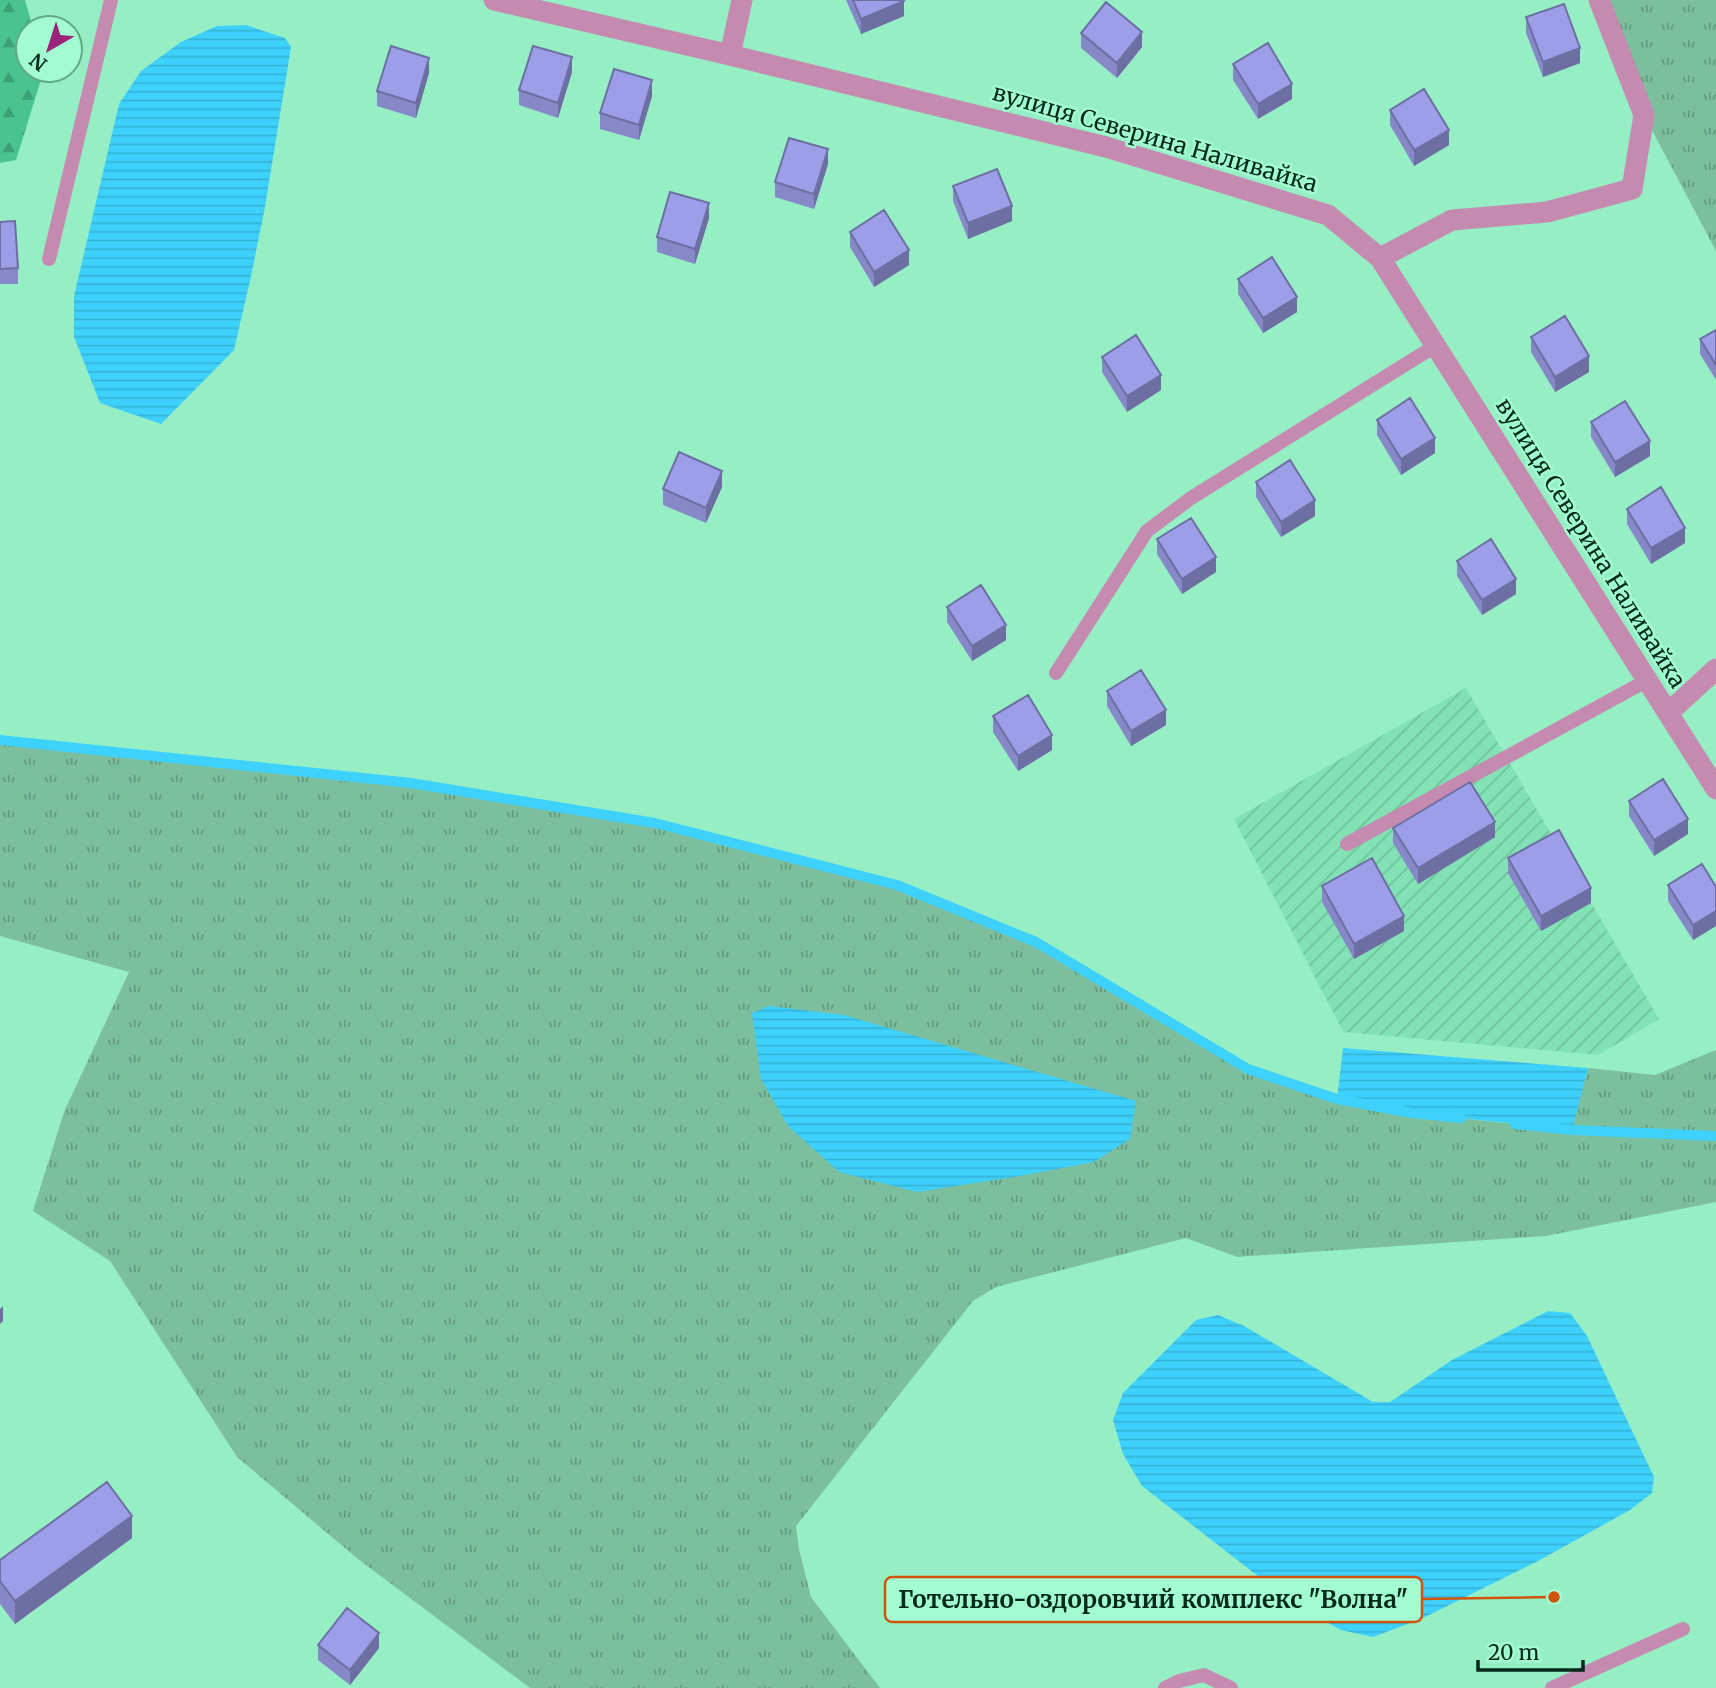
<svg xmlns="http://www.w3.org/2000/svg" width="1716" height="1688" font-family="Merriweather,serif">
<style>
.industrial{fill:url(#industrial-furrows)}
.grass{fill:url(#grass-tufts)}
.forest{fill:url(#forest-firs)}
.water{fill:url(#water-rules)}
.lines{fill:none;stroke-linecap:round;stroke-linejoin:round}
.stream{stroke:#3ed1fc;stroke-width:10}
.lane{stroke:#c58aaf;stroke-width:14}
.street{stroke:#c58aaf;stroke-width:21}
.wall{fill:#8688c7}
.shaded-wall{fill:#6d6fa2}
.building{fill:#9c9ee7;stroke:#6d6fa2;stroke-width:2}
.labels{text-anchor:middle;stroke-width:5;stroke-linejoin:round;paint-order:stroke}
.street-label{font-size:23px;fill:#022919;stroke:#a3fcd1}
.leader{fill:none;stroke:#d1540d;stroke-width:2.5}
.callout-dot{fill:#d1540d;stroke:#a3fcd1;stroke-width:2.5}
.callout{fill:#a3fcd1;stroke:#d1540d;stroke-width:2.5}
.callout-label{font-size:24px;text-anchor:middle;font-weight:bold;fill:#022919}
</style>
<defs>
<pattern id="industrial-furrows" width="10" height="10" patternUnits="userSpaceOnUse" patternTransform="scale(1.75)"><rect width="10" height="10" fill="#82e2b5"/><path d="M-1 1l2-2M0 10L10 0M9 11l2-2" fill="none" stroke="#6fc29b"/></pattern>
<pattern id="grass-tufts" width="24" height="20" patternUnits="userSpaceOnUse" patternTransform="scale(1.75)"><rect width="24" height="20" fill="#7cbf9e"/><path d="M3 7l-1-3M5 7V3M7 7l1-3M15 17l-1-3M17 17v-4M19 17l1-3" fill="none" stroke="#639b80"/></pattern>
<pattern id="forest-firs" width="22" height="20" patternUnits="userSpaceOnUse" patternTransform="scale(1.75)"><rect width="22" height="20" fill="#49c390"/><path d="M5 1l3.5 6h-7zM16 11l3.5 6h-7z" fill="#3b9e75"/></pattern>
<pattern id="water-rules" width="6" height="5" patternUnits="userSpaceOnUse" patternTransform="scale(1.75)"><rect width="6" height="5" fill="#3ed1fc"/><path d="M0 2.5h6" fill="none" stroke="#35b3d7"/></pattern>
</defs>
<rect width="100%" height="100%" fill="#96efc4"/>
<!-- industrial -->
<path class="industrial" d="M1466 688 1659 1019 1598 1055 1343 1032 1234 819Z"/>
<!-- grass -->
<path class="grass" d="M1599 0H1716V251L1644 115Z
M0 740 411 783 655 823 897 885 1036 942 1248 1069 1337 1099 1412 1113 1571 1130 1588 1068 1655 1075 1716 1050V1202L1546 1236 1237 1257 1186 1238 996 1287 973 1301 796 1526 799 1549 811 1597 880 1688H530L358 1559 237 1457 110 1261 33 1211 64 1112 129 972 0 936Z"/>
<!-- forest -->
<path class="forest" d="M0 0H25L33 28H28V70H44L16 160 0 163Z"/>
<!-- water -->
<path class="water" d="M246 25 285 38 291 47 265 207 250 281 234 350 161 424 100 403 74 337V296L119 104 141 71 181 42 217 26Z
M769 1006 844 1015 1136 1101 1130 1139 1094 1162 1020 1176 917 1192 839 1172 788 1126 761 1079 752 1013Z
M1343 1048 1588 1068 1572 1130 1412 1113 1337 1099Z
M1548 1311 1570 1313 1587 1336 1654 1477 1652 1493 1630 1510 1538 1561 1421 1619 1373 1637 1341 1630 1294 1604 1142 1486 1123 1454 1113 1420 1123 1393 1196 1320 1218 1315 1244 1326 1373 1402H1390L1452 1360Z"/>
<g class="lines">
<!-- stream -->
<path class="stream" d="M0 740 411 783 655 823 897 885 1036 942 1248 1069 1337 1099 1412 1113 1461 1118
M1515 1124 1572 1130 1716 1136"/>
<!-- lane -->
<path class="lane" d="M49 259 111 0
M1056 673 1147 531 1191 498 1435 346
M1347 844 1646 681
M1165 1688 1179 1681 1204 1675 1231 1688
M1552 1688 1683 1629"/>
<!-- street -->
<path class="street" d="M494 0 730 55 1106 147 1328 215 1380 258 1716 789
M730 55 742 0
M1380 258 1452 220 1547 212 1632 189 1644 115 1599 0
M1668 713 1716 669"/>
</g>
<!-- wall -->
<path class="wall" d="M846 0H903L904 16 861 34Z
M1526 17 1580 63 1543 77 1526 33Z
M1081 33 1142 47 1117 78 1081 48Z
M1233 64 1292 99 1258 119 1233 80Z
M572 72 558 118 519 105V90Z
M429 73 416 118 377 106V91Z
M652 96 639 140 600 129V113Z
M1390 110 1449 145 1414 166 1390 125Z
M828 164 814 209 775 197V182Z
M953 186 1012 221 968 239 953 201Z
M709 218 695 264 657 252V237Z
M0 222 18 268V284H0Z
M850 232 909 265 874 287 850 247Z
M1238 279 1297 312 1263 333 1238 294Z
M1716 330V380L1700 354V339Z
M1531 337 1589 372 1555 392 1531 352Z
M1102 357 1161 390 1127 412 1102 372Z
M1377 420 1435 453 1401 475 1377 435Z
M1591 422 1650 456 1615 477 1591 437Z
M1256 482 1315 516 1281 537 1256 497Z
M722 487 706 523 663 505V489Z
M1627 509 1685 543 1651 564 1627 524Z
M1157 539 1216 572 1182 594 1157 554Z
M1457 561 1516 594 1482 615 1457 576Z
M947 607 1006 640 972 661 947 622Z
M1107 691 1166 725 1131 746 1107 706Z
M993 716 1052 750 1018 771 993 732Z
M1629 801 1688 834 1654 856 1629 816Z
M1393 828 1495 837 1418 884 1393 843Z
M1508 858 1591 903 1541 931 1508 873Z
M1668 885 1716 887V926L1693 940 1668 901Z
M1322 886 1404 931 1354 959 1322 902Z
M132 1538 15 1624 0 1604V1560Z
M318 1645 379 1648 350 1685 318 1660Z"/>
<!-- shaded-wall -->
<path class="shaded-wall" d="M904 1V16L861 34V19Z
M1142 32V47L1117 78V63Z
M1580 48V63L1543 77V62Z
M572 57V72L558 118V103Z
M429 58V73L416 118V103Z
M652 80V96L639 140V125Z
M1292 84V99L1258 119V104Z
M1449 130V145L1414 166V150Z
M828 149V164L814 209V194Z
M709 203V218L695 264V249Z
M1012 206V221L968 239V223Z
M909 250V265L874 287V272Z
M1297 297V312L1263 333V318Z
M1589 356V372L1555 392V377Z
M1161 375V390L1127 412V396Z
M1435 438V453L1401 475V459Z
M1650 441V456L1615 477V462Z
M722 471V487L706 523V508Z
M1315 500V516L1281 537V522Z
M1685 528V543L1651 564V548Z
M1216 557V572L1182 594V579Z
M1516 579V594L1482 615V600Z
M1006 625V640L972 661V646Z
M1166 710V725L1131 746V731Z
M1052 735V750L1018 771V756Z
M1688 819V834L1654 856V840Z
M1495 822V837L1418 884V868Z
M1591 888V903L1541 931V916Z
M1716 911V926L1693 940V925Z
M1404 916V931L1354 959V944Z
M3 1306V1321L0 1324V1309Z
M132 1516V1538L15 1624V1601Z
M379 1633V1648L350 1685V1670Z"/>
<!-- building -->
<path class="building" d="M853 0H903L904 1 861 19Z
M1106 2 1142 32 1117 63 1081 33Z
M1564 4 1580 48 1543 62 1526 17Z
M1268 43 1292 84 1258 104 1233 64Z
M391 46 429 58 416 103 377 91Z
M533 46 572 57 558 103 519 90Z
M614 69 652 80 639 125 600 113Z
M1424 89 1449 130 1414 150 1390 110Z
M789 138 828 149 814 194 775 182Z
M997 169 1012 206 968 223 953 186Z
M670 192 709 203 695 249 657 237Z
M884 210 909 250 874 272 850 232Z
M15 221 18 268 0 269V222Z
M1272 257 1297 297 1263 318 1238 279Z
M1565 316 1589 356 1555 377 1531 337Z
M1716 330V365L1700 339Z
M1136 335 1161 375 1127 396 1102 357Z
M1410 398 1435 438 1401 459 1377 420Z
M1625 401 1650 441 1615 462 1591 422Z
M679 452 722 471 706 508 663 489Z
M1290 460 1315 500 1281 522 1256 482Z
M1661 487 1685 528 1651 548 1627 509Z
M1191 518 1216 557 1182 579 1157 539Z
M1491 539 1516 579 1482 600 1457 561Z
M981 585 1006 625 972 646 947 607Z
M1141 670 1166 710 1131 731 1107 691Z
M1028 695 1052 735 1018 756 993 716Z
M1663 779 1688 819 1654 840 1629 801Z
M1470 782 1495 822 1418 868 1393 828Z
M1559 830 1591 888 1541 916 1508 858Z
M1372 858 1404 916 1354 944 1322 886Z
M1702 864 1716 887V911L1693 925 1668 885Z
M107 1482 132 1516 15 1601 0 1581V1560Z
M347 1608 379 1633 350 1670 318 1645Z"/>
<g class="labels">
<!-- street labels -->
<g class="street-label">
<text transform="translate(1155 138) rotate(16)" y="8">вулиця Северина Наливайка</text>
<text transform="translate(1591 543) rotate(58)" y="8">вулиця Северина Наливайка</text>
</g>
</g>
<!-- callouts -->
<path class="leader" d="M1554 1597L1422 1599"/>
<circle class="callout-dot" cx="1554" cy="1597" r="7"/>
<rect class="callout" x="885" y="1577" width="537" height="45" rx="7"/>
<g class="callout-label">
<text x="1153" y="1608">Готельно-оздоровчий комплекс "Волна"</text>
</g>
<!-- north arrow -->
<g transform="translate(49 49) rotate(219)"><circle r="33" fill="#a3fcd1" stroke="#63a887" stroke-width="2"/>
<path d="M0-5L12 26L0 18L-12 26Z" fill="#9c227a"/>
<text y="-10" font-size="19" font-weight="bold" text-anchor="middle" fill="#022919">N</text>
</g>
<!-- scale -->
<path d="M1478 1660v10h105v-10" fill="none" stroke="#022919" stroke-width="3.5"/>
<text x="1488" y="1660" font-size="21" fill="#022919" stroke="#a3fcd1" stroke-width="5" paint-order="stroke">20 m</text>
</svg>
